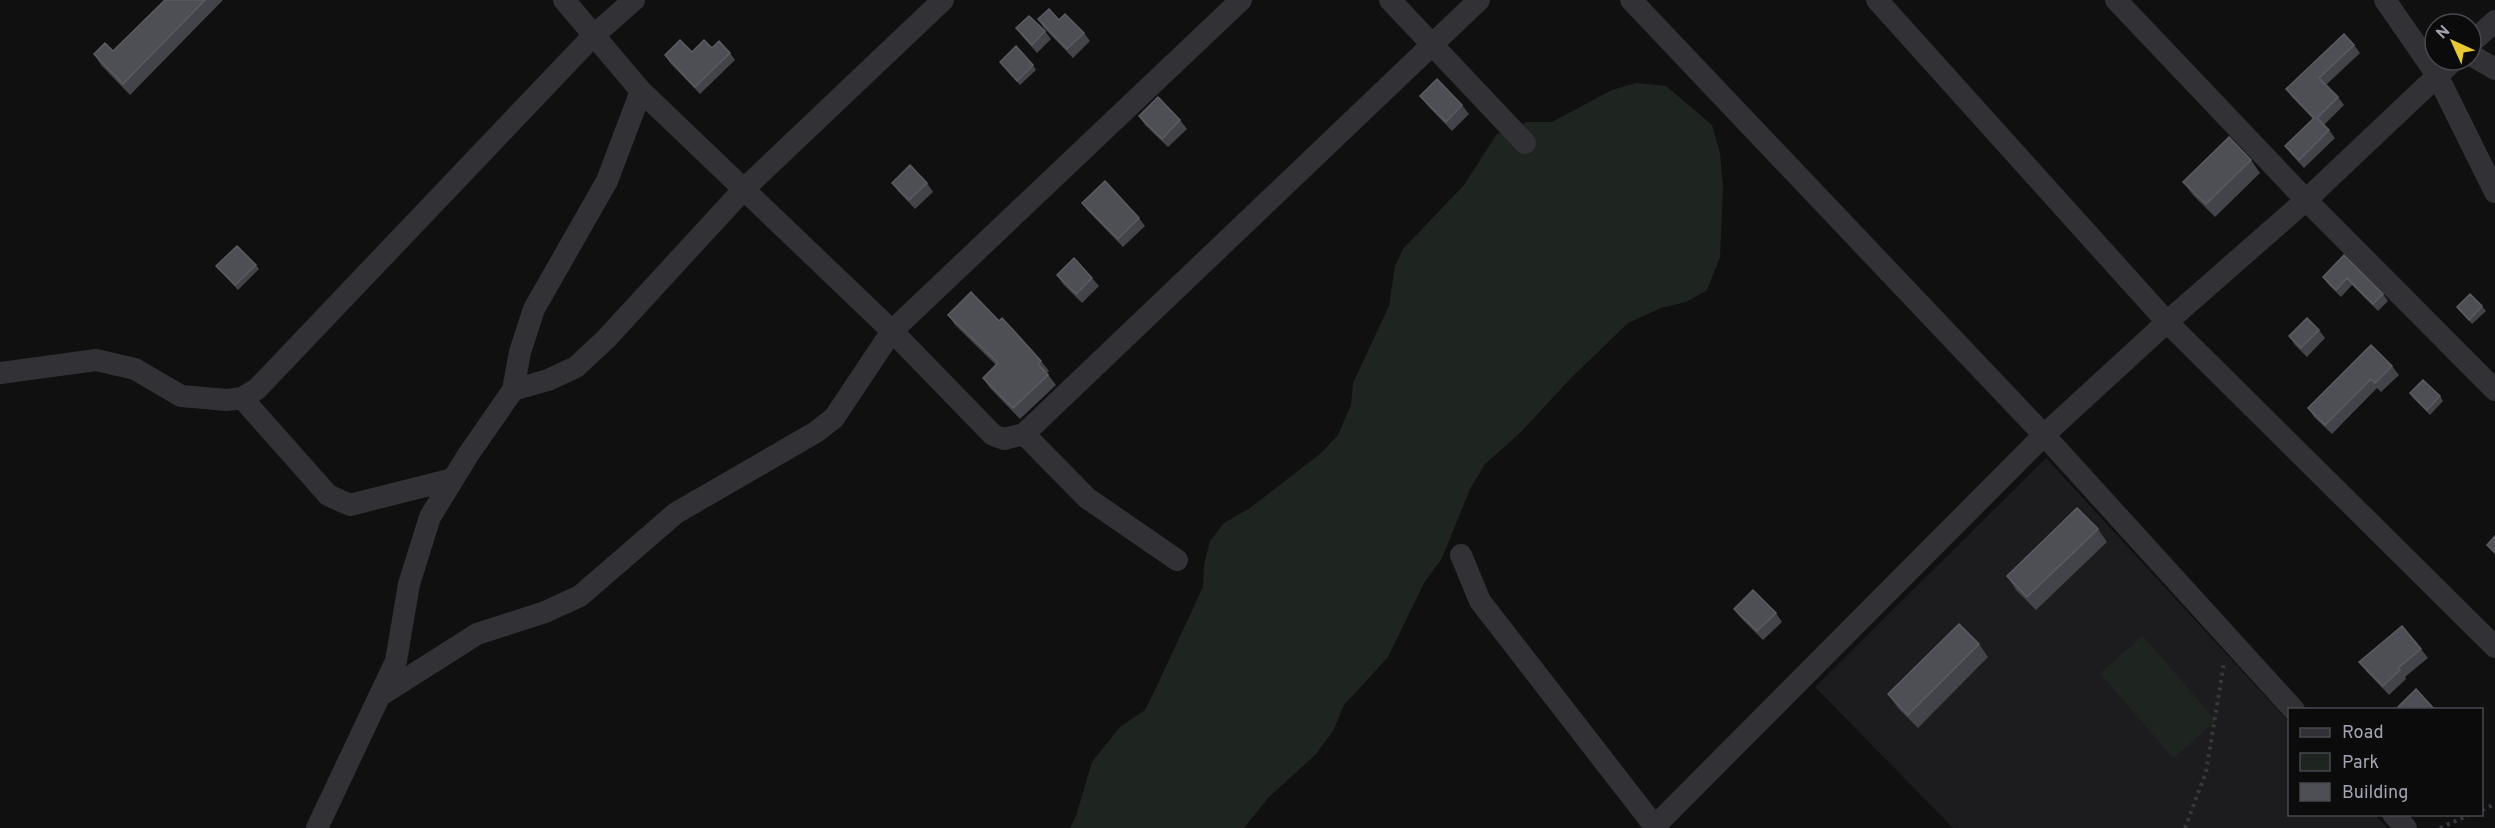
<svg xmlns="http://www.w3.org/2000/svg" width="2495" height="828" font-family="Overpass,sans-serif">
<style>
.built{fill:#1c1c1e}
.green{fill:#1e2520}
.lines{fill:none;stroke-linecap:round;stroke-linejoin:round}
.path{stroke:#37383d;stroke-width:4;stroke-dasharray:3 4.5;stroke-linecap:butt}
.street{stroke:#313136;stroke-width:22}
.wall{fill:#434449}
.building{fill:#4d4f54;stroke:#5b5c63;stroke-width:1.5}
</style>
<rect width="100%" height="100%" fill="#101011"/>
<!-- built -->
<path class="built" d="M2046 458 2289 722 2290 814 2375 815 2388 828H1953L1815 687Z"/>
<!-- green -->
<path class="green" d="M1636 83 1666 86 1712 125 1720 153 1723 187 1720 257 1707 290 1686 302 1661 308 1628 323 1571 378 1521 432 1485 464 1470 489 1442 558 1424 583 1388 657 1344 705 1333 731 1316 754 1268 798 1244 828H1070L1076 816 1092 762 1120 727 1145 710 1154 692 1203 587 1204 565 1210 541 1224 523 1250 508 1320 454 1338 435 1351 405 1353 383 1389 306 1395 266 1403 249 1464 185 1497 134 1527 122H1552L1612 90Z
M2143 636 2216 721 2173 758 2100 673Z"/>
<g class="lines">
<!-- path -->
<path class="path" d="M2482 810 2495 804
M2185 828 2206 772 2224 663
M2440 828 2471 814"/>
<!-- street -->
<path class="street" d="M564 0 641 91 892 331 993 435 1004 439 1024 434 1479 0
M1390 0 1525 143
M1631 0 2044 435 2294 710
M1877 0 2167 322 2495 647
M2116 0 2306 200 2495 390
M2385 0 2437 75 2495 192
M2471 43 2495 21
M2471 55 2495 69
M0 373 96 360 135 369 181 396 227 400 242 398 257 389 593 36 634 0
M513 390 548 380 576 367 606 339 743 190 943 0
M242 398 328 495 350 505 453 479
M1024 434 1087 498 1177 560
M1461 555 1480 601 1656 828
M381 695 477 634 545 612 580 596 676 513 816 432 834 418 892 331 1241 0
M2393 814 2406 828
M317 828 396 661 409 584 430 517 468 455 513 390 520 352 534 309 607 181 641 91
M1653 828 2044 435 2167 322 2306 200 2454 60"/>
</g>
<!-- wall -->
<path class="wall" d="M165 0H223L130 95 101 65 94 54 113 51Z
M1038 19 1059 20 1084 33 1090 41 1073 58 1044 28Z
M1016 28 1045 31 1051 39 1037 53 1022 36Z
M2354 45 2360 53 2326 85 2338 97 2344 105 2324 125 2329 130 2335 138 2304 168 2291 154 2285 146 2313 119 2292 97 2286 89Z
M712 48 730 53 735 60 700 94 670 63 665 55Z
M1000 62 1033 65 1036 70 1020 85Z
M1420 96 1462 105 1469 114 1452 131 1427 105Z
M1139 116 1180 120 1187 129 1168 147 1145 125Z
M2251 160 2260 173 2215 217 2193 195 2183 182Z
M892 183H927L933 192 915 209 898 191Z
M1082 203 1139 218 1145 226 1123 247 1088 211Z
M2344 255 2383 294 2388 301 2378 311 2352 285 2341 297 2328 284 2323 277Z
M256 265 259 269 238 290 216 266Z
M1057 275 1092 278 1099 286 1082 303 1063 284Z
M2482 306 2486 311 2472 324 2457 307Z
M948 315 999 321 1041 361 1049 371 1047 373 1056 385 1020 419 990 388 983 378 996 365 955 325Z
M2319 330 2325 338 2307 357 2295 345 2289 336Z
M2392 366 2399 375 2381 392 2377 388 2332 434 2314 417 2308 408Z
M2410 393 2440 396 2443 401 2430 415 2413 398Z
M2098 529 2107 542 2036 610 2016 590 2007 576Z
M1734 609 1776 613 1782 622 1763 640 1740 617Z
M1979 644 1988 657 1918 728 1898 708 1888 694Z
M2421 649 2428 658 2405 677 2406 679 2389 695 2366 671 2359 662Z"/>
<!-- building -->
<path class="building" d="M165 0H205L123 84 94 54 105 43 113 51Z
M1049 9 1059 20 1065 14 1084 33 1067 49 1038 19Z
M1029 16 1045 31 1032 45 1016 28Z
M2344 34 2354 45 2319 78 2338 97 2317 118 2329 130 2299 160 2285 146 2314 118 2286 89Z
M680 40 692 52 704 40 712 48 719 41 730 53 695 87 665 55Z
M1016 46 1033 65 1017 81 1000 62Z
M1437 79 1462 105 1446 122 1420 96Z
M1158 97 1180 120 1162 139 1139 116Z
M2229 137 2251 160 2206 204 2183 182Z
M910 165 927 183 909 200 892 183Z
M1105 181 1139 218 1118 239 1082 203Z
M237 246 256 265 235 285 216 266Z
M2344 255 2383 294 2373 304 2347 278 2336 290 2323 277Z
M1074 258 1092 278 1076 294 1057 275Z
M971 292 999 321 1002 318 1015 332 1041 361 1038 364 1048 375 1013 408 983 378 998 363 948 315Z
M2470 294 2482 306 2469 320 2457 307Z
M2307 318 2319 330 2301 348 2289 336Z
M2371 345 2392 366 2375 383 2371 379 2325 425 2308 408Z
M2423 380 2440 396 2427 410 2410 393Z
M2077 508 2098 529 2027 597 2007 576Z
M2495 536V553L2487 545Z
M1753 590 1776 613 1757 631 1734 609Z
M1959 624 1979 644 1908 715 1888 694Z
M2402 626 2421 649 2398 668 2400 670 2383 686 2359 662Z
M2416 689 2435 710H2395Z"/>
<!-- legend -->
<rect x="2288" y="708" width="195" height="108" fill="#0b0b0c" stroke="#47484e" stroke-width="1.5"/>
<rect x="2300" y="728" width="30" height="9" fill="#313136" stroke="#47484e" stroke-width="1.5"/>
<text x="2342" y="738" font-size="18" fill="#a2a4b1">Road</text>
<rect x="2300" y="753" width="30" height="18" fill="#1e2520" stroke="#47484e" stroke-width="1.5"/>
<text x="2342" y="768" font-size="18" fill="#a2a4b1">Park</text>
<rect x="2300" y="783" width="30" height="18" fill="#4d4f54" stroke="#47484e" stroke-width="1.5"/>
<text x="2342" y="798" font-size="18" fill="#a2a4b1">Building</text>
<!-- north arrow -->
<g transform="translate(2453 42) rotate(315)"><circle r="28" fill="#0b0b0c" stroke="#47484e" stroke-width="1.5"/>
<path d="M0-4.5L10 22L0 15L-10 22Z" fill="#e6c933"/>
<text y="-9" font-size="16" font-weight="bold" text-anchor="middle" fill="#a2a4b1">N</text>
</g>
</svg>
